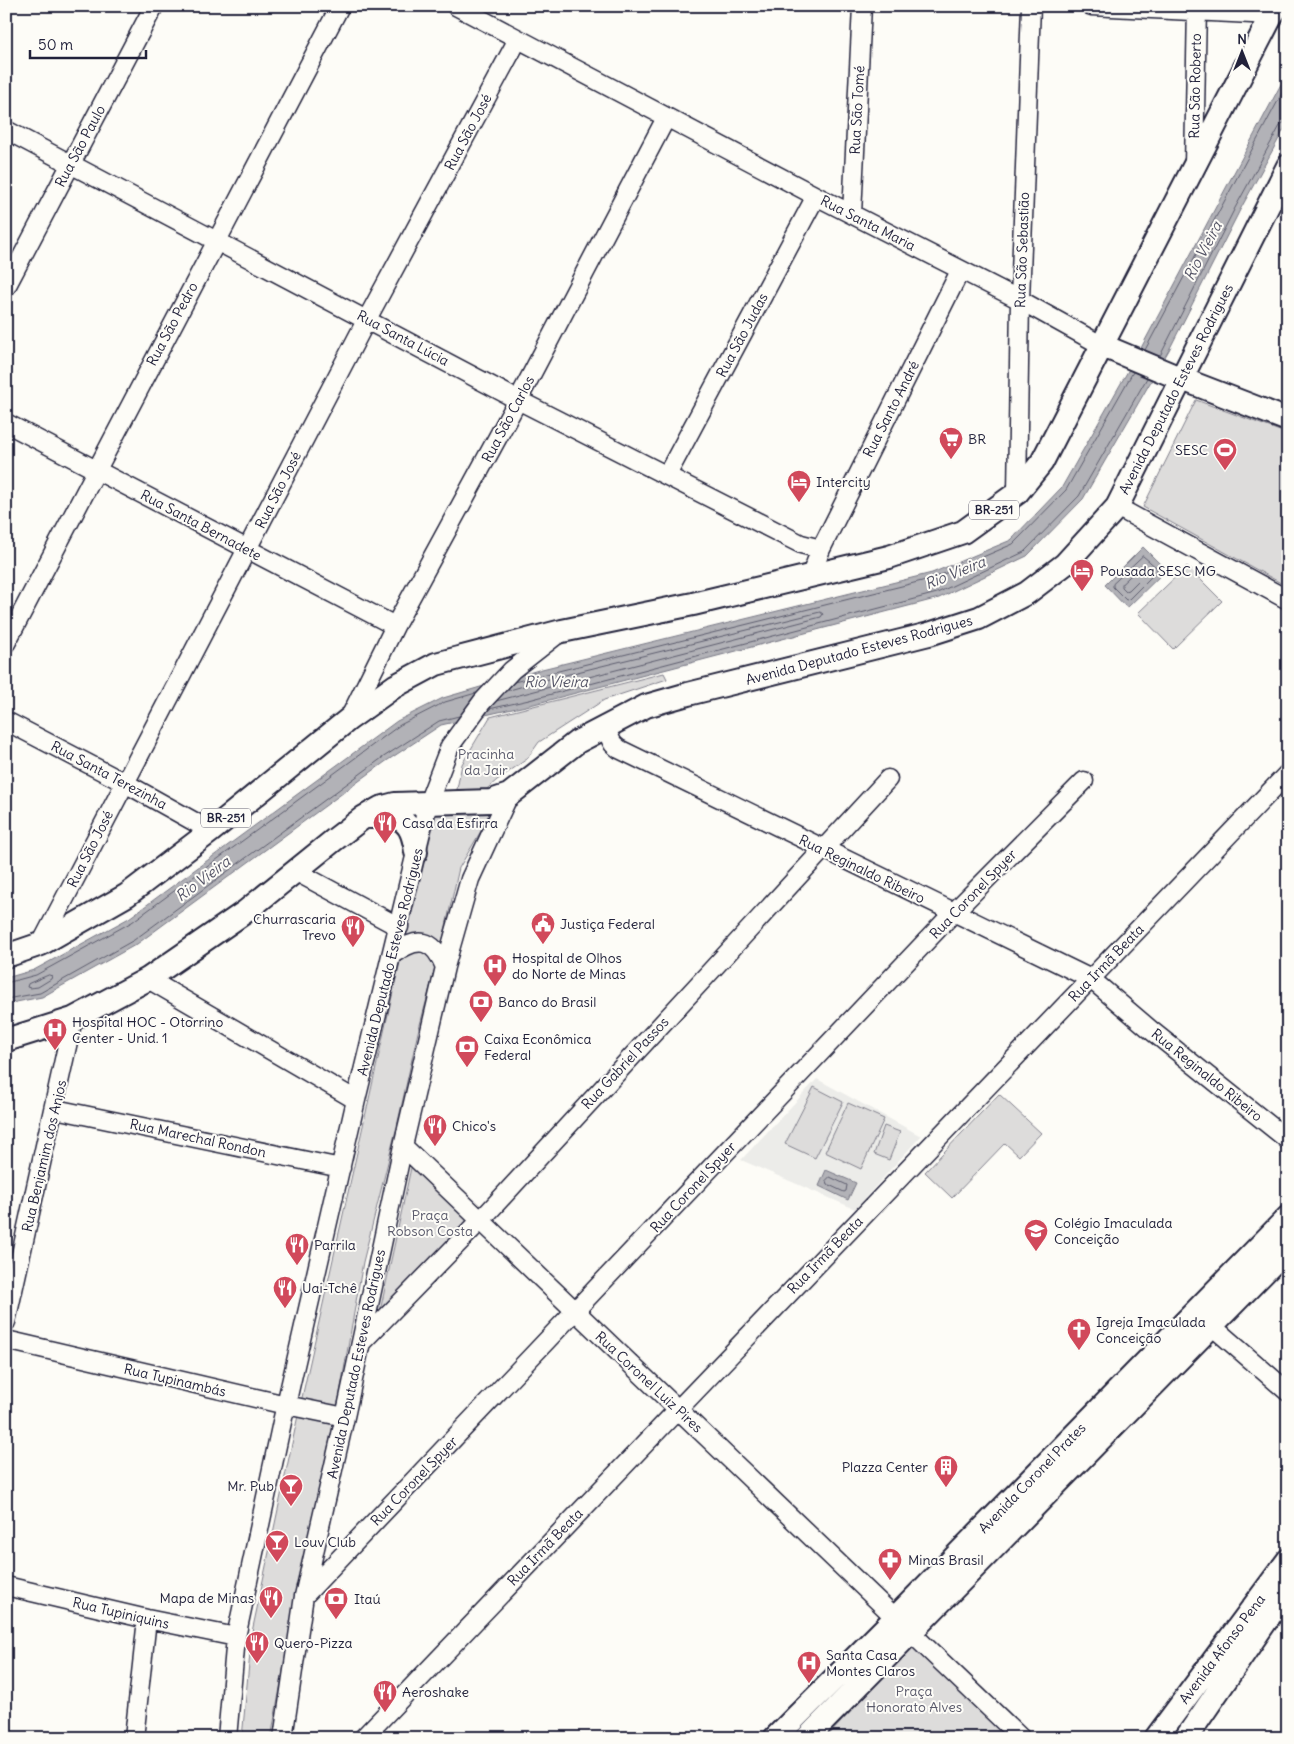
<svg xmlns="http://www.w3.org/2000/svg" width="1294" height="1744" font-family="Delius,sans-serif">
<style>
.built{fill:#ecece9}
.green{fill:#dddcdb;stroke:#807f8b}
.water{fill:#b2b2b7;stroke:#787885}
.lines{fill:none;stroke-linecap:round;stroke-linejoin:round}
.shore{stroke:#5c5c6d;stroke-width:1}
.minor-casing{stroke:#22223b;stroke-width:21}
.major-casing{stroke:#22223b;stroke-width:26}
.minor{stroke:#fdfcf7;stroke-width:18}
.major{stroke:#fdfcf7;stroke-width:22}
.labels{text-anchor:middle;stroke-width:4;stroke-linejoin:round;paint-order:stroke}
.shield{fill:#fdfcf7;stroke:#646373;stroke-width:1}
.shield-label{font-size:12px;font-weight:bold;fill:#22223b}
.street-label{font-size:14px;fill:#22223b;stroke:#fdfcf7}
.poi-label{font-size:14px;fill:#22223b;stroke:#fdfcf7;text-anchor:start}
.park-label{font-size:14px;fill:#5a5a6b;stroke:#fdfcf7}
.water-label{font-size:15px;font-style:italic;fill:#545466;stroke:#fdfcf7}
</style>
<rect width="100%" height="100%" fill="#fdfcf7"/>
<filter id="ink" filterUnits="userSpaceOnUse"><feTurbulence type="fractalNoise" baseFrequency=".02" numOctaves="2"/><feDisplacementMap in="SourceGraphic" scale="10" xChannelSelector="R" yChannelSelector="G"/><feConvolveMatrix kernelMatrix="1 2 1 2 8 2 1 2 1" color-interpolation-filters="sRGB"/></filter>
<g filter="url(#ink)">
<!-- built -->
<path class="built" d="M817 1079 921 1136 855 1209 741 1160Z"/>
<!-- green -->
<path class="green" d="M1196 400 1288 434V587L1143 507Z
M1187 566 1222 601 1173 649 1138 613Z
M664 673 667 679 604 700 539 742 527 759 497 780 481 794H467L457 789 462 764 490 717Z
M497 804 459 868 443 939 418 1032 397 1126 363 1262 339 1398 302 1565 271 1738H242L252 1632 297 1420 395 983 437 810Z
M814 1087 843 1102 815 1158 785 1144Z
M999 1094 1041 1133 1019 1156 1005 1143 952 1198 925 1172Z
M848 1103 884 1119 861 1169 825 1152Z
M884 1126 900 1132 889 1160 874 1154Z
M412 1163 475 1223 379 1316Z
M913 1645 1010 1738H826Z"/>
<!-- water -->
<path class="water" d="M1288 71V122L1240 210 1169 350 1083 499 1027 556 939 598 530 705 441 725 385 762 137 944 42 997 6 1004V978L34 970 129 918 397 721 443 698 542 669 932 573 1011 540 1062 487 1141 348Z
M1143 547 1166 570 1127 608 1105 585Z
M826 1170 856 1183 848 1200 819 1186Z"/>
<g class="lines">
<!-- shore -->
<path class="shore" d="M1145 350 1288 82
M1160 356 1235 208 1281 124 1288 121
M1143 556 1157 568V571L1129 599 1126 600 1113 587V584Z
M1142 565H1144L1148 568V571L1129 590 1126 591 1122 587V584Z
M514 682 934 578 1013 544 1066 490 1133 372
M496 701 821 617 823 614 820 612 545 680 506 691
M489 709 529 700 937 593 1024 552 1079 496 1147 378
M49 975 52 976 51 979 38 987 30 988 27 987 28 984Z
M6 983 36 975 132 922 400 725 445 702 476 693
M6 999 40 993 134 940 382 758 439 721 459 716
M830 1177 847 1185 846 1191 844 1192 827 1184 826 1181Z"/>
<defs>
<path id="minor" d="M456 6 816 196 1020 300 1101 345
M1091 6 1272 15
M6 130 518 400 801 544 821 549
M1194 166 1197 6
M852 214 862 6
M6 287 154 6
M6 423 395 626
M667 475 816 196
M1017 493 1020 300 1031 6
M1117 507 1288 600
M811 575 821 549 960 271
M6 643 340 6
M349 719 395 626 518 400 666 118
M6 721 125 783 211 831
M604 726 613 744 619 749 1091 979 1152 1031 1288 1140
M295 871 399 927
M41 944 367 319 518 39
M393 954C418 936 433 938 445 967
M148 979 356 1100
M55 1109 341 1168
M403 1146 1021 1738
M6 1322 73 1019
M1212 1326 1288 1392
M6 1340 286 1405 345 1417
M361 1343 481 1220 888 779
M6 1586 147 1619 236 1637
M304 1596 953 913 1084 781
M134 1738 147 1619
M227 1738 236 1637 282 1422 356 1100 428 803 450 746 482 702 512 670 558 634
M283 1738 304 1596 345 1417 403 1146 445 967 470 879 509 795
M363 1738 1288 773"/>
<path id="major" d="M1101 345 1182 379 1288 420
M370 817C401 814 412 820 416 852
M6 956 41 944 127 895 211 831 349 719 395 686 436 664 562 631 693 604 889 557 963 532 1017 493 1042 462 1272 15 1278 6
M6 1040 73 1019 148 979 245 912 334 840 364 817 380 808 395 804 491 801 509 795 577 742 646 706 688 694 929 634 979 618 1027 593 1065 564 1117 507 1288 166
M775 1738 896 1617 1288 1217
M807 1738 1288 1248
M1156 1738 1288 1560
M1186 1738 1288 1589"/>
</defs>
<!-- minor casing -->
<use href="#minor" class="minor-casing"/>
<!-- major casing -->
<use href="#major" class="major-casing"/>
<!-- minor -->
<use href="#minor" class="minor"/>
<!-- major -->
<use href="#major" class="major"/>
</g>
</g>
<!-- icons -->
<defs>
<symbol id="supermarket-pin" viewBox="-11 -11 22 30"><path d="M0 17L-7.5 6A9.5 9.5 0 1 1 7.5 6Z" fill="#d1495b" stroke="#fdfcf7"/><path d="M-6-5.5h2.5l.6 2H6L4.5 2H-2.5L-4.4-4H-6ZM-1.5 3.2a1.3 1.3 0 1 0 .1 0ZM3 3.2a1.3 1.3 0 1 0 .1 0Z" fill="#fff"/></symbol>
<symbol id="stadium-pin" viewBox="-11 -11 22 30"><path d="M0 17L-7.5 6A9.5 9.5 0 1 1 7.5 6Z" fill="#d1495b" stroke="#fdfcf7"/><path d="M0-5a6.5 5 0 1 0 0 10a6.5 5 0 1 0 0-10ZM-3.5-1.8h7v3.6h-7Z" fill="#fff"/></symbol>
<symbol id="hotel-pin" viewBox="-11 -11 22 30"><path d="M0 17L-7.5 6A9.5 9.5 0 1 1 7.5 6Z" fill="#d1495b" stroke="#fdfcf7"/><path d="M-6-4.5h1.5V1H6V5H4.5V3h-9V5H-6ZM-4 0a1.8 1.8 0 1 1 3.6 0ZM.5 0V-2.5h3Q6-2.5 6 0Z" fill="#fff"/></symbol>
<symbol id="restaurant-pin" viewBox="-11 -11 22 30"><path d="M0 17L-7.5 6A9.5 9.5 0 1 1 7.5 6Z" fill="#d1495b" stroke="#fdfcf7"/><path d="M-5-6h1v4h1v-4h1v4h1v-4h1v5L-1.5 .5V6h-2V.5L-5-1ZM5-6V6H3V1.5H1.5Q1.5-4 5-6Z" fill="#fff"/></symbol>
<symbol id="civic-pin" viewBox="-11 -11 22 30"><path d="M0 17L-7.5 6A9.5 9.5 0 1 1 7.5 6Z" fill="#d1495b" stroke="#fdfcf7"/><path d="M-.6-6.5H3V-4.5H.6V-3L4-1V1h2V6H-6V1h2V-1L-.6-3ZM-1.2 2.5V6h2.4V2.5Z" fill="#fff"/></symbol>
<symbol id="hospital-pin" viewBox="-11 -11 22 30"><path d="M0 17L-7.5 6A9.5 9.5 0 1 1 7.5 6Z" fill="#d1495b" stroke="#fdfcf7"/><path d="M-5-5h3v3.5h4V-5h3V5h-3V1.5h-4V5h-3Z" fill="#fff"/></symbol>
<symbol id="bank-pin" viewBox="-11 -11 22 30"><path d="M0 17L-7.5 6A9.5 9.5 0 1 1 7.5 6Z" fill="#d1495b" stroke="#fdfcf7"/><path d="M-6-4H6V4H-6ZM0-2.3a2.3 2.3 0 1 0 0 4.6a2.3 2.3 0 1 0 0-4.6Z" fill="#fff"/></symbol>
<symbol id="school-pin" viewBox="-11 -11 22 30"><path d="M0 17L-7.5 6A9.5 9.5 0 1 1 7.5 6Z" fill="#d1495b" stroke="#fdfcf7"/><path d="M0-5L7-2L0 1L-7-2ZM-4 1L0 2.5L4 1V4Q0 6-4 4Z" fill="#fff"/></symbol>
<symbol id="church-pin" viewBox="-11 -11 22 30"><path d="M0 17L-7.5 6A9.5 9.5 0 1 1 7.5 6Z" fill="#d1495b" stroke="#fdfcf7"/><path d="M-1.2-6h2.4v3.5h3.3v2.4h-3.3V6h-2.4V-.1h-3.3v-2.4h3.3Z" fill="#fff"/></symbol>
<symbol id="building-pin" viewBox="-11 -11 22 30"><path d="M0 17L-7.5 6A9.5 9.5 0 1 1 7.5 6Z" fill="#d1495b" stroke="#fdfcf7"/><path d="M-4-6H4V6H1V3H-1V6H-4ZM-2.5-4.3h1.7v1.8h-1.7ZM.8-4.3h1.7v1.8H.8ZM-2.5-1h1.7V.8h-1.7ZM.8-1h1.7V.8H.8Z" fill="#fff"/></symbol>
<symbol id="bar-pin" viewBox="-11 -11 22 30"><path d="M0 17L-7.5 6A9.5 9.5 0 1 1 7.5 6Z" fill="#d1495b" stroke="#fdfcf7"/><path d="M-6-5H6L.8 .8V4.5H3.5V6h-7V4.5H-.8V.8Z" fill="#fff"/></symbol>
<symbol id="pharmacy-pin" viewBox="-11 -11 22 30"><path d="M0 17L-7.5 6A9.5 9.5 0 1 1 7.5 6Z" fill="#d1495b" stroke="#fdfcf7"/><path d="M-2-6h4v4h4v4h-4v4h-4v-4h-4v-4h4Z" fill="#fff"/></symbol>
</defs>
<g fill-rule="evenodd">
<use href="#supermarket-pin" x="937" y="425" width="28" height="38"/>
<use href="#stadium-pin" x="1211" y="436" width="28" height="38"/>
<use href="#hotel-pin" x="785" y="468" width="28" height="38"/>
<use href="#hotel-pin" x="1068" y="557" width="28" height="38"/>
<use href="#restaurant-pin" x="371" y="809" width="28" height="38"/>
<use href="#civic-pin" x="529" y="910" width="28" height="38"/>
<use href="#restaurant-pin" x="339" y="913" width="28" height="38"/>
<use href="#hospital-pin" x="481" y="952" width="28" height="38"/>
<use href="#bank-pin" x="467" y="988" width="28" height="38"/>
<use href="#hospital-pin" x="41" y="1016" width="28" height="38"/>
<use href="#bank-pin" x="453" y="1033" width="28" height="38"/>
<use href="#restaurant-pin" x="421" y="1112" width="28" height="38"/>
<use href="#school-pin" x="1022" y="1217" width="28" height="38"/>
<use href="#restaurant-pin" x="283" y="1231" width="28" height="38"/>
<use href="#restaurant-pin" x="271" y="1274" width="28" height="38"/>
<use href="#church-pin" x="1065" y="1316" width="28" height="38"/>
<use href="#building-pin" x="932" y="1453" width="28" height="38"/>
<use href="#bar-pin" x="277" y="1472" width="28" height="38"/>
<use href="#bar-pin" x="263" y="1528" width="28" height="38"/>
<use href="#pharmacy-pin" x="876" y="1546" width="28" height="38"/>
<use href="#restaurant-pin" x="257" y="1584" width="28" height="38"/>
<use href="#bank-pin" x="322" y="1585" width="28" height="38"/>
<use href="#restaurant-pin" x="243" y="1629" width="28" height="38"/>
<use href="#hospital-pin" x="795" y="1649" width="28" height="38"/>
<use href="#restaurant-pin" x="371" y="1678" width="28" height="38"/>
</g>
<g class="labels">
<!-- shield labels -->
<g class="shield">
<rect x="969" y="500.5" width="50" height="19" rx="4"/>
<rect x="201" y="808.5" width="50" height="19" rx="4"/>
</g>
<g class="shield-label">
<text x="994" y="514">BR-251</text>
<text x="226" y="822">BR-251</text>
</g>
<!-- street labels -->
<g class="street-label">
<text transform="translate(1195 86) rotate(-89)" y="5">Rua São Roberto</text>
<text transform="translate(857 110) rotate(-87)" y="5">Rua São Tomé</text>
<text transform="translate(468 132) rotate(-62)" y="5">Rua São José</text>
<text transform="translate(80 146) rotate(-62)" y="5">Rua São Paulo</text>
<text transform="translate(868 223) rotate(27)" y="5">Rua Santa Maria</text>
<text transform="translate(1022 250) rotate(-88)" y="5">Rua São Sebastião</text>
<text transform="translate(172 324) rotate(-62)" y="5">Rua São Pedro</text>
<text transform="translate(742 335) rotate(-62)" y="5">Rua São Judas</text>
<text transform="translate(403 338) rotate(28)" y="5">Rua Santa Lúcia</text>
<text transform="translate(1176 389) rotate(-63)" y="5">Avenida Deputado Esteves Rodrigues</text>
<text transform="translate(891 409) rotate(-63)" y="5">Rua Santo André</text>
<text transform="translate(508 419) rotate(-62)" y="5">Rua São Carlos</text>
<text transform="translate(278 490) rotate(-63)" y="5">Rua São José</text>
<text transform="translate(201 525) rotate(28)" y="5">Rua Santa Bernadete</text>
<text transform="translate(859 650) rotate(-15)" y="5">Avenida Deputado Esteves Rodrigues</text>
<text transform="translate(109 775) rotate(28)" y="5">Rua Santa Terezinha</text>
<text transform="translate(90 849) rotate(-63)" y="5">Rua São José</text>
<text transform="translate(862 869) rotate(26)" y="5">Rua Reginaldo Ribeiro</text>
<text transform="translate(973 894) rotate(-46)" y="5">Rua Coronel Spyer</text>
<text transform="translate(390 962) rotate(-76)" y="5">Avenida Deputado Esteves Rodrigues</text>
<text transform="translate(1106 963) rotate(-46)" y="5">Rua Irmã Beata</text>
<text transform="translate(625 1063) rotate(-47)" y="5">Rua Gabriel Passos</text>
<text transform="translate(1207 1075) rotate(39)" y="5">Rua Reginaldo Ribeiro</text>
<text transform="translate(198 1138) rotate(12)" y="5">Rua Marechal Rondon</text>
<text transform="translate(44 1156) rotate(-77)" y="5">Rua Benjamim dos Anjos</text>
<text transform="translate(693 1187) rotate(-47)" y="5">Rua Coronel Spyer</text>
<text transform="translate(825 1255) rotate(-46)" y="5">Rua Irmã Beata</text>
<text transform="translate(356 1364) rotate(-78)" y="5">Avenida Deputado Esteves Rodrigues</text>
<text transform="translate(175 1380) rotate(13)" y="5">Rua Tupinambás</text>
<text transform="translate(649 1382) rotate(43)" y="5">Rua Coronel Luiz Pires</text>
<text transform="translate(1032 1478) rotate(-46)" y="5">Avenida Coronel Prates</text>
<text transform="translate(414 1481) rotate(-46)" y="5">Rua Coronel Spyer</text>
<text transform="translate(545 1547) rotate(-46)" y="5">Rua Irmã Beata</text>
<text transform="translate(121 1613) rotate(13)" y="5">Rua Tupiniquins</text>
<text transform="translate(1222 1649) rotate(-53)" y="5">Avenida Afonso Pena</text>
</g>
<!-- poi labels -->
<g class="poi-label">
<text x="968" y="444">BR</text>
<text x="1208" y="455" text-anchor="end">SESC</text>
<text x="816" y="487">Intercity</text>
<text x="1100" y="576">Pousada SESC MG</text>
<text x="402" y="828">Casa da Esfirra</text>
<text x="336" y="924" text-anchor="end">Churrascaria<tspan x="336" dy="16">Trevo</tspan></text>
<text x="560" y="929">Justiça Federal</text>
<text x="512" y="963">Hospital de Olhos<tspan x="512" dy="16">do Norte de Minas</tspan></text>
<text x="498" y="1007">Banco do Brasil</text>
<text x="72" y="1027">Hospital HOC - Otorrino<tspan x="72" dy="16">Center - Unid. 1</tspan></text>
<text x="484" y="1044">Caixa Econômica<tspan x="484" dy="16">Federal</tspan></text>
<text x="452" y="1131">Chico's</text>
<text x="1054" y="1228">Colégio Imaculada<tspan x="1054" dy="16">Conceição</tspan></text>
<text x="314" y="1250">Parrila</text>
<text x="302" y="1293">Uai-Tchê</text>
<text x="1096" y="1327">Igreja Imaculada<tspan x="1096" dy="16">Conceição</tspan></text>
<text x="928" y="1472" text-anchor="end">Plazza Center</text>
<text x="274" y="1491" text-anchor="end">Mr. Pub</text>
<text x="294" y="1547">Louv Club</text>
<text x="908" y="1565">Minas Brasil</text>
<text x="254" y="1603" text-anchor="end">Mapa de Minas</text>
<text x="354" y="1604">Itaú</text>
<text x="274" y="1648">Quero-Pizza</text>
<text x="826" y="1660">Santa Casa<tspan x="826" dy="16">Montes Claros</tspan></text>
<text x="402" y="1697">Aeroshake</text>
</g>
<!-- park labels -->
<g class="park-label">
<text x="486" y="759">Pracinha<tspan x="486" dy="16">da Jair</tspan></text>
<text x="430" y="1220">Praça<tspan x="430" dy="16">Robson Costa</tspan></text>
<text x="914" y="1696">Praça<tspan x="914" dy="16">Honorato Alves</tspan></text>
</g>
<!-- water labels -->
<g class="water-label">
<text transform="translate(1203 251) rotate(-62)" y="5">Rio Vieira</text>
<text transform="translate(955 573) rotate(-22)" y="5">Rio Vieira</text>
<text x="556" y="687">Rio Vieira</text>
<text transform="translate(203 879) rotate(-37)" y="5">Rio Vieira</text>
</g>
</g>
<!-- margin -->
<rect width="1294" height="1744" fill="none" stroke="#fdfcf7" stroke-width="25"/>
<rect x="12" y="12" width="1269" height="1719" fill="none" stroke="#22223b" stroke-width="2" filter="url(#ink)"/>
<!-- north arrow -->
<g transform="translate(1242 52)" stroke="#fdfcf7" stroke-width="4" paint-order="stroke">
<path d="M0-4L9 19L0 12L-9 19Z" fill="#22223b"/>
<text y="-8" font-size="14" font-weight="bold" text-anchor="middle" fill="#22223b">N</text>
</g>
<!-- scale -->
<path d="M30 50v8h116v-8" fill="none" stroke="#22223b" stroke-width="2.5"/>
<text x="38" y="50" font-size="15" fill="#22223b" stroke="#fdfcf7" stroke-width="4" paint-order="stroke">50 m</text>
</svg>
